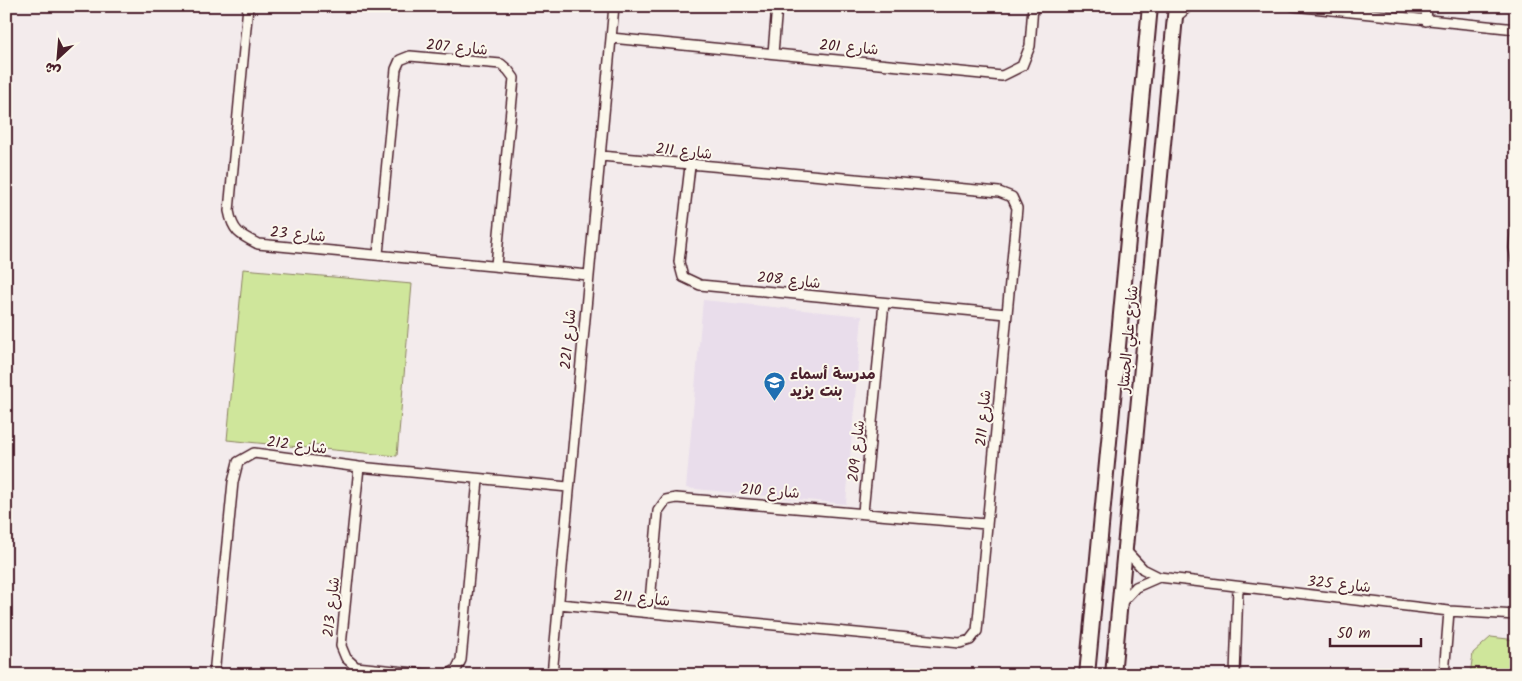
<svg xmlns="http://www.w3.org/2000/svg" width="1522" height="681" font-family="Kalam,'Playpen Sans Arabic',sans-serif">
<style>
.built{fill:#e9ddeb}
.green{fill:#cfe69b;stroke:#8c8263}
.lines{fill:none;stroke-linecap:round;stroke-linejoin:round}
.street-casing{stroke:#4a1f2b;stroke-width:12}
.secondary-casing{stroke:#4a1f2b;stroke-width:18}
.street{stroke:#fbf7ec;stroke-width:9}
.secondary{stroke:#fbf7ec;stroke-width:14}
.labels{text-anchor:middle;stroke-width:4;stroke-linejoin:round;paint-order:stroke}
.street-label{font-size:15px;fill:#4a1f2b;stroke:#fbf7ec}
.poi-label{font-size:15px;font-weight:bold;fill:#4a1f2b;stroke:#fbf7ec;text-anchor:start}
</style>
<rect width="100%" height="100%" fill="#f3ebec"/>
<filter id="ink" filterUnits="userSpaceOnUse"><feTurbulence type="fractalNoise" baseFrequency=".02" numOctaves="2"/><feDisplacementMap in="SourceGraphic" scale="10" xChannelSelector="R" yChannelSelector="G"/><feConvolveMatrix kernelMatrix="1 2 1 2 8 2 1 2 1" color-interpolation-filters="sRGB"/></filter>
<g filter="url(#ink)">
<!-- built -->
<path class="built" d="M703 300 862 316 846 504 686 488Z"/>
<!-- green -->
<path class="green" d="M243 269 412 284 397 456 323 449V445L310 444 309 448 227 440Z
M1491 637 1516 640V675H1470L1473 653Z"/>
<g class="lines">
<defs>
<path id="street" d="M248 6 229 211C233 232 240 235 258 244L588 275
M1293 6 1516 29
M1175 18 1189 6
M1426 21 1427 6
M611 38 1002 76 1022 66 1030 46 1033 6
M773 53 777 6
M690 166 679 262 683 277 700 285 1006 314
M1516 224 1514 248 1516 259
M378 254 396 69 400 60 410 56 501 64 508 70 514 78 496 265
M359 467 341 646 346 658 356 667 434 675
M863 512 884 303
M1125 550 1143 569 1159 577 1449 611 1516 615
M1121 603 1136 587 1159 577
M559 604 960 643 970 640 977 631 1017 208 1012 197 999 192 601 156
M649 613 658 511 666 500 676 498 986 524
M214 675 233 482 238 462 254 453 359 467 568 487
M447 675 456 670 461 660 478 480
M552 675 614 6
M1235 675 1238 587
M1444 675 1449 611"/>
<path id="secondary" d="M1087 675 1150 6
M1113 675 1176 6"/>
</defs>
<!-- street casing -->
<use href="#street" class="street-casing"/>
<!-- secondary casing -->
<use href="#secondary" class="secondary-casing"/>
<!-- street -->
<use href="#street" class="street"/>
<!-- secondary -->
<use href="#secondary" class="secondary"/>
</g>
</g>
<!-- icons -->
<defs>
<symbol id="school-pin" viewBox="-11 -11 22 30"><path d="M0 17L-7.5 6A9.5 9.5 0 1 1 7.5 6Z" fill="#1f6fb2" stroke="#fbf7ec"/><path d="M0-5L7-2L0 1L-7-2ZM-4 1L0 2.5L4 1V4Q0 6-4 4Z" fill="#fff"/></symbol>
</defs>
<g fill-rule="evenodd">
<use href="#school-pin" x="762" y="370" width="25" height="34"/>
</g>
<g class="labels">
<!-- street labels -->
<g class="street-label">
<text transform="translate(457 47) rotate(5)" y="5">شارع 207</text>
<text transform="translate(849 47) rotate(5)" y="5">شارع 201</text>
<text transform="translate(684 151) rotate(6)" y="5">شارع 211</text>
<text transform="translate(298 234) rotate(5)" y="5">شارع 23</text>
<text transform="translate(789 280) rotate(6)" y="5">شارع 208</text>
<text transform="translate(568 339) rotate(-85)" y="5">شارع 221</text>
<text transform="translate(1128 339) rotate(-85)" y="5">شارع علي الجسار</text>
<text transform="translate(983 418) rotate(-85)" y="5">شارع 211</text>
<text transform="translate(297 445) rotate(7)" y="5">شارع 212</text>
<text transform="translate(856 451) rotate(-84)" y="5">شارع 209</text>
<text transform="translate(770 491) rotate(4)" y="5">شارع 210</text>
<text transform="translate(1339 584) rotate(6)" y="5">شارع 325</text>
<text transform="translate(642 598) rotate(6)" y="5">شارع 211</text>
<text transform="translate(331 607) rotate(-84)" y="5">شارع 213</text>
</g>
<!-- poi labels -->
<g class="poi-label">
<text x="790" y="379">مدرسة أسماء<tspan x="790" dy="17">بنت يزيد</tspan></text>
</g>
</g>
<!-- margin -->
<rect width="1522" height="681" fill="none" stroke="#fbf7ec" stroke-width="25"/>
<rect x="12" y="12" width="1497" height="656" fill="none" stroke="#4a1f2b" stroke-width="2" filter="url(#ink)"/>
<!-- north arrow -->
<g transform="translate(58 58) rotate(206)" stroke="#fbf7ec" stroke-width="4" paint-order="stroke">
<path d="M0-4L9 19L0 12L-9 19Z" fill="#4a1f2b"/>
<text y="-8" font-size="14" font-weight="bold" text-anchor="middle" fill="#4a1f2b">ش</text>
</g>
<!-- scale -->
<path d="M1330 638v8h91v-8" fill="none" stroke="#4a1f2b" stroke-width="2.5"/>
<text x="1337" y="638" font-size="15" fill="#4a1f2b" stroke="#fbf7ec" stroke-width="4" paint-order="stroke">50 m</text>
</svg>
